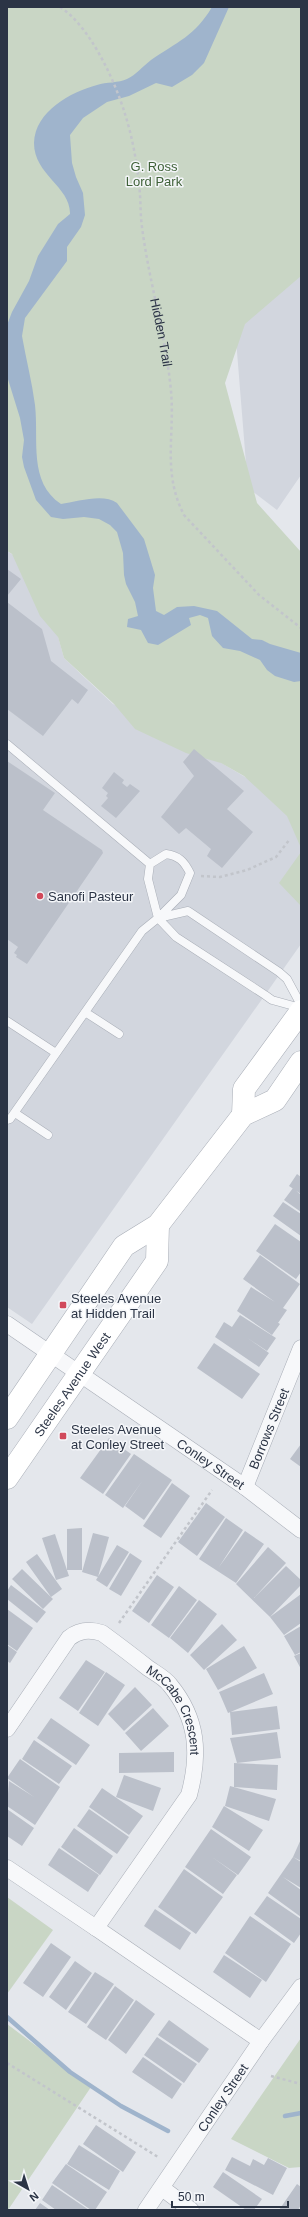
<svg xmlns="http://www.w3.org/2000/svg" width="308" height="2217" font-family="Helvetica,sans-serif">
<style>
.built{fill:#d2d6de}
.green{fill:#c9d6c5}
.water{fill:#9fb4cc}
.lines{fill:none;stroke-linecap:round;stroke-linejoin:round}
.stream{stroke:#9fb4cc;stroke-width:4.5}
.building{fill:#bbc0ca}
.lane-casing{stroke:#a9aeb7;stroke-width:9}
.street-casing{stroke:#a9aeb7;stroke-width:17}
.secondary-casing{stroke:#a9aeb7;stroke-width:23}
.path{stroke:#c2c5cb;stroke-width:2.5;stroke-dasharray:3 3;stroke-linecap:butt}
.lane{stroke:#f7f8fa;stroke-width:8}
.street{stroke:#f7f8fa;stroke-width:16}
.secondary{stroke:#fff;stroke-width:22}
.poi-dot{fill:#d1495b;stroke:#f4f6f9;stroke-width:1.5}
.labels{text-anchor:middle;stroke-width:3;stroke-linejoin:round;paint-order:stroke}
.park-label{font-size:13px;fill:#3f6138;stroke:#f4f6f9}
.street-label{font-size:13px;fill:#2b3445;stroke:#f4f6f9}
.poi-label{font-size:13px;fill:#2b3445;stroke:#f4f6f9;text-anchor:start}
</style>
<rect width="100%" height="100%" fill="#e4e7ec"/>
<!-- built -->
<path class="built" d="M301 271V475L277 510 248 488 235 327Z
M7 551 22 561 51 612 64 658 85 678 113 704 174 735 301 810V944L32 1324 7 1307Z"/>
<!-- green -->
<path class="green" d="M7 7H301V276L245 324 225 383 257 503 301 552V848L287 816 244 776 221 763 186 753 135 729 114 704 64 658 58 637 40 616 12 554 7 551Z
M301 852V906L279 883Z
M7 1897 53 1930 7 1994Z
M7 2024 91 2087 8 2210H7Z
M301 2038V2167L289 2168 231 2139Z"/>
<!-- water -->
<path class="water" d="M212 7H229L204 63 192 75 172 87 156 83 129 96 107 102 83 118 70 135 72 163 76 177 83 193 85 215 81 227 67 247V261L25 318 22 336C26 359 32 382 35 405 39 440 28 482 61 504 77 502 103 493 117 503L144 539 155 575 153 588 156 611 164 615 177 607 194 606 217 611 252 639 262 640 270 644 301 653V681L294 682 275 676 267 670 260 660 240 651 223 648 212 636 208 618 200 615 189 618 191 625 158 645 148 643 141 630 127 627 128 619 138 616 135 602 126 584 124 575 123 553 117 532 110 525 99 519 84 517 63 519 51 517 36 500 24 467 22 457 24 440 20 418 7 376V325L12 312 29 281 38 256 58 224 70 214C71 187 34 175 34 143 35 111 71 92 97 85 106 82 119 83 127 79 136 75 143 66 151 60 177 42 195 36 212 7Z"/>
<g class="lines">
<!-- stream -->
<path class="stream" d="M7 2017 70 2072 121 2106 168 2131
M285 2116 301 2113"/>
</g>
<!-- building -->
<path class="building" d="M7 569 21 579 7 596Z
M7 602 42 629 51 661 88 690 78 704 72 699 43 736 7 709Z
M194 749 244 791 227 809 253 832 222 868 207 856 211 849 186 828 179 834 161 817 194 776 183 762Z
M7 761 55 793 43 810 102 850 103 853 27 964 16 957 17 955 14 953 18 947 7 939Z
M114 772 124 780 122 783 127 787 130 784 140 791 116 818 101 806 108 798 106 796 108 793 102 788Z
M297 1174 301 1177V1194L289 1186Z
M293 1188 301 1195V1212L284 1200Z
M283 1202 301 1214V1236L273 1216Z
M275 1224 301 1242V1272L296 1279 256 1251Z
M260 1255 300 1284 283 1308 287 1310 278 1323 274 1320 280 1324 272 1335 237 1311 251 1287 275 1302 243 1279Z
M240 1315 276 1338 267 1351 246 1337 269 1353 259 1367 215 1337 224 1322 232 1327Z
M214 1343 260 1374 242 1399 197 1368Z
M109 1438 131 1454 103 1494 80 1478Z
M301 1444V1467L290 1459Z
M134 1454 172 1480 144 1520 125 1506 143 1480 123 1508 105 1495Z
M172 1483 190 1496 161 1538 143 1526Z
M206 1503 225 1517 197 1556 178 1542Z
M226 1518 243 1530 219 1567 245 1531 264 1544 236 1583 199 1559Z
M82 1528V1570H67V1529Z
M93 1533 109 1537 98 1577 82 1572Z
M55 1534 69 1576 56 1580 42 1538Z
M117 1545 129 1552 107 1587 96 1580Z
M268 1547 286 1563 254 1598 286 1566 301 1580V1585L270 1617 236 1584Z
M130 1553 142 1561 121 1596 109 1589Z
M37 1554 62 1589 51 1597 26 1562Z
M22 1569 53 1599 43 1609 12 1579Z
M157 1575 174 1587 149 1623 132 1611Z
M11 1585 46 1612 37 1623 7 1599V1591Z
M179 1586 197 1600 169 1638 151 1625Z
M301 1594V1623L284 1635 270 1617Z
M199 1600 217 1614 188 1653 170 1638Z
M7 1609 33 1628 17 1651 7 1644Z
M222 1624 237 1640 204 1670 190 1655Z
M301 1626V1652L295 1655 284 1636Z
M7 1645 17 1652 10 1663 7 1661Z
M244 1646 257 1668 218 1690 206 1669Z
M301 1653V1669L294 1656Z
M86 1660 105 1672 78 1711 59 1698Z
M106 1672 125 1685 98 1726 79 1713Z
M264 1673 273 1694 228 1713 219 1692Z
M135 1687 152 1705 124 1731 108 1714Z
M277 1706 280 1729 232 1735 230 1712Z
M153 1708 169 1726 141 1751 125 1733Z
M51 1718 90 1745 76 1765 37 1738Z
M277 1732 281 1758 237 1763 230 1738Z
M34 1740 72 1766 59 1784 22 1759Z
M174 1752V1772L119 1773V1753Z
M20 1759 60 1787 35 1825 7 1806 9 1781 34 1797 7 1778Z
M234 1763 278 1765 277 1790 234 1787Z
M124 1775 161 1788 153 1811 116 1797Z
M230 1786 276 1799 269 1821 225 1806Z
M102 1788 143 1816 129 1835 89 1807Z
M224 1806 263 1830 249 1851 212 1827Z
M7 1809 34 1828 22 1846 7 1836Z
M89 1809 129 1837 117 1854 77 1826Z
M74 1828 113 1856 100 1875 61 1847Z
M211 1829 251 1857 238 1875 212 1857 237 1875 223 1894 185 1867Z
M301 1839V1861L293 1857Z
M59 1848 99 1875 88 1892 48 1865Z
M293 1857 301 1862V1888L283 1877 301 1890V1917L268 1893Z
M184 1869 223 1897 196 1934 158 1907Z
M267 1896 301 1919V1933L294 1943 254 1914Z
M155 1909 191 1933 180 1950 144 1926Z
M250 1916 291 1944 266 1982 225 1953Z
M51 1943 71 1957 43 1997 23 1983Z
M224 1955 262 1980 250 1998 213 1972Z
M75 1961 92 1973 66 2010 49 1997Z
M95 1972 114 1984 86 2024 68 2012Z
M115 1986 134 2000 106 2040 87 2027Z
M136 2000 155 2014 126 2054 108 2040Z
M169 2020 209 2049 199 2063 158 2035Z
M157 2037 197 2064 184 2083 144 2055Z
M143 2057 182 2084 172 2099 132 2072Z
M96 2125 136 2152 123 2172 83 2144Z
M79 2145 120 2171 109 2190 67 2164Z
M232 2157 250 2166 253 2159 264 2165 268 2158 287 2168 273 2195 225 2170Z
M66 2164 107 2192 95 2210H91L52 2183Z
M223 2172 262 2199 254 2210H246L213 2187Z
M297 2184 301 2187V2205L298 2210H279Z
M52 2185 89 2210H56L42 2200Z
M40 2203 50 2210H35Z"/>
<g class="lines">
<defs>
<path id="lane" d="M7 744 150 864 148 879 158 918 142 931 10 1119 7 1120
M150 864 166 854C179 856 184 861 190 873L181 895 159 917
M158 918 188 911 279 972 287 979 301 1005
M158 918 176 937 265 995 272 1000 301 1008
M85 1012 119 1034
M7 1021 56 1053
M15 1113 48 1135"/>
<g id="street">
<path id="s2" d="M7 1324 245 1487 301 1530"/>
<path id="s3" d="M245 1487 301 1348"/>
<path id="s4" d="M7 1729 69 1638C79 1630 89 1629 102 1633 117 1644 133 1656 148 1668 155 1673 165 1678 170 1685 198 1719 200 1754 189 1795L96 1928 7 1868"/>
<path d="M96 1928 261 2041"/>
<path d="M162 2188 191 2210"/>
<path id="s5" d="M146 2210 261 2041 301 1987"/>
</g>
<g id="secondary">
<path d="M243 1115 244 1089 301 1011"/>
<path d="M7 1418 124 1246 158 1225 243 1115 275 1100 301 1062"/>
<path id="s6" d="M7 1478 157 1261 158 1225"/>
</g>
</defs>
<!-- lane casing -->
<use href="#lane" class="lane-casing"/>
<!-- street casing -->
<use href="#street" class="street-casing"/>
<!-- secondary casing -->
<use href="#secondary" class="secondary-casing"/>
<!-- path -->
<g class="path">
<path id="s1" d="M60 7C90 26 115 81 125 114 132 136 137 162 139 185 141 199 140 213 142 227 149 282 166 336 171 391 175 436 162 472 184 515L259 595 301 628"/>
<path d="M201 876 220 877 247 870 276 857 290 839"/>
<path d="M119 1623 212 1490"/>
<path d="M7 2063 158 2157"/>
<path d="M271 2076 301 2084"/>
</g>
<!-- lane -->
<use href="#lane" class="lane"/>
<!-- street -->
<use href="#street" class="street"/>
<!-- secondary -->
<use href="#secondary" class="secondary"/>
</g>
<!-- markers -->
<g class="poi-dot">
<circle cx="40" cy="896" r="4"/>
<rect x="59" y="1301" width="8" height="8" rx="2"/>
<rect x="59" y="1432" width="8" height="8" rx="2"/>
</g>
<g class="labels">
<!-- park labels -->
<g class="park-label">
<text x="154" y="171">G. Ross<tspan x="154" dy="15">Lord Park</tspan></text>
</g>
<!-- street labels -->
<g class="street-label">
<text dy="5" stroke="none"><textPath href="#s1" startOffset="349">Hidden Trail</textPath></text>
<text dy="5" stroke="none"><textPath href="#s6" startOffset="114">Steeles Avenue West</textPath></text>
<text dy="5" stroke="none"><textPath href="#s3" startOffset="63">Borrows Street</textPath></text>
<text dy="5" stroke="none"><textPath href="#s2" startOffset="247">Conley Street</textPath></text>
<text dy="5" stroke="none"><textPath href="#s4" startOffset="255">McCabe Crescent</textPath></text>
<text dy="5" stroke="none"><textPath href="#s5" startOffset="136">Conley Street</textPath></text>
</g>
<!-- poi labels -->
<g class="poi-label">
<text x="48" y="901">Sanofi Pasteur</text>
<text x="71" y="1303">Steeles Avenue<tspan x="71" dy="15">at Hidden Trail</tspan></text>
<text x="71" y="1434">Steeles Avenue<tspan x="71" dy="15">at Conley Street</tspan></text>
</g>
</g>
<!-- border -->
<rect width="308" height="2217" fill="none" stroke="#2b3445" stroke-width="16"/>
<!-- north arrow -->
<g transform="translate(28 2189) rotate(141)" stroke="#f4f6f9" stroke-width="3" paint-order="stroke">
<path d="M0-3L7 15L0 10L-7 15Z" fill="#2b3445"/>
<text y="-6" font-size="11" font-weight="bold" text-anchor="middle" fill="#2b3445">N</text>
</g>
<!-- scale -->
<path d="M172 2201v6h116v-6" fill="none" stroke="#2b3445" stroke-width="2"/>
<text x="178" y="2201" font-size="12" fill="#2b3445" stroke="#f4f6f9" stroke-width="3" paint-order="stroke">50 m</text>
</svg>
